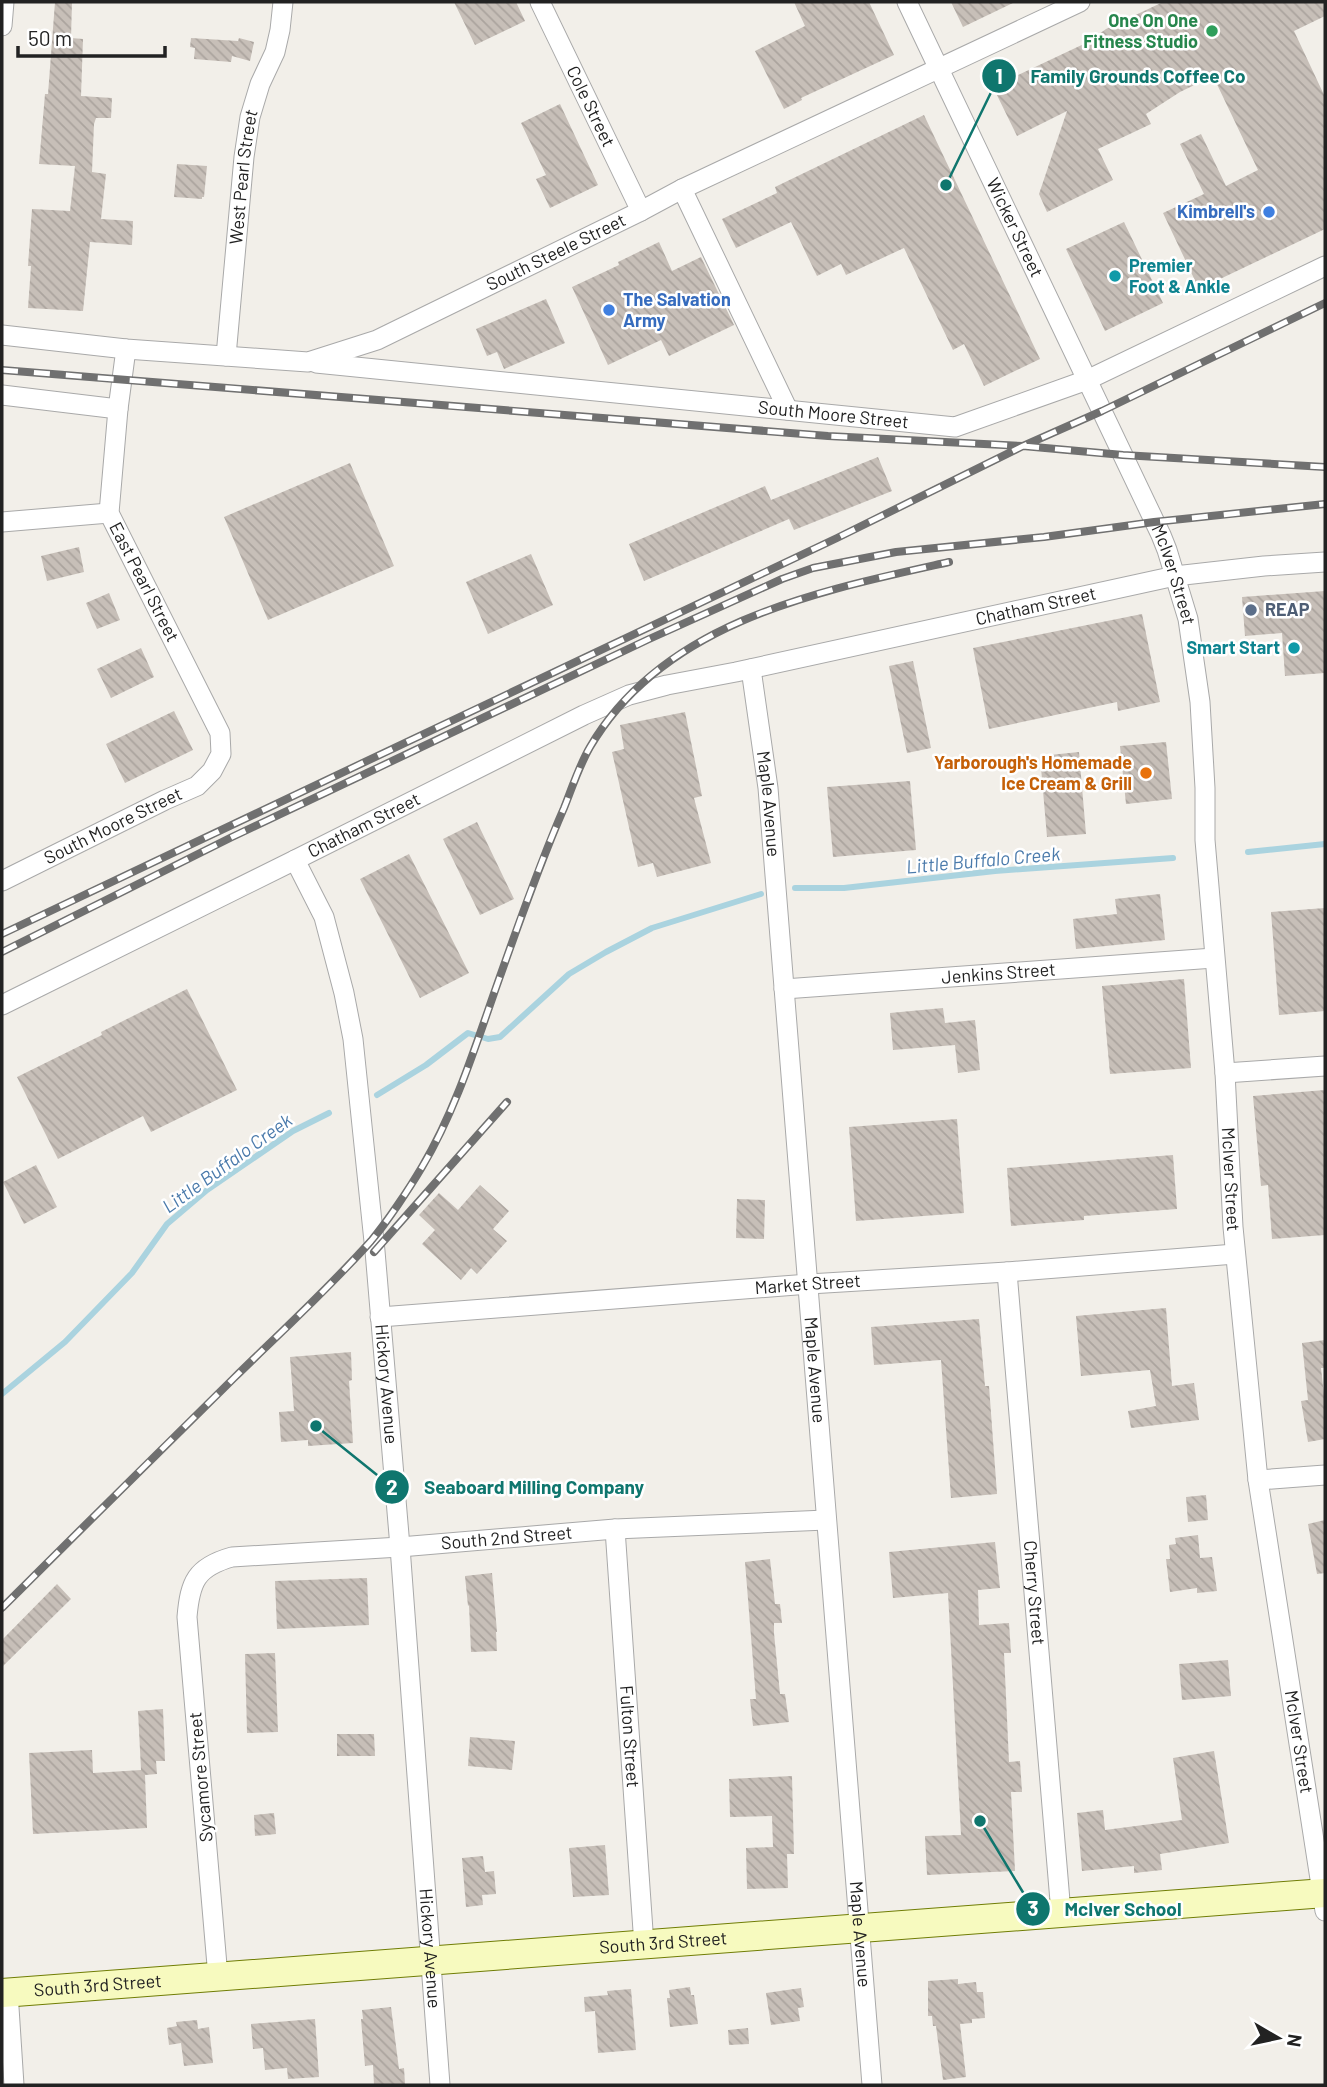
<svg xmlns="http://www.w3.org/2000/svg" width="1327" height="2087" font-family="Barlow,sans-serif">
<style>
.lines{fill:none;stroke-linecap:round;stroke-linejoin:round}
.stream{stroke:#aad3df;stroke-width:6}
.building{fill:url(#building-back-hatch)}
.street-casing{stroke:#a9a9a9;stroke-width:21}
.secondary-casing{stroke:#707d05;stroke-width:30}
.street{stroke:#fff;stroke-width:19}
.secondary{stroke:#f7fabf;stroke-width:28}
.rail-casing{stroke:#707070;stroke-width:8}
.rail{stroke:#fff;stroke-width:5;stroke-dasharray:16;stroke-linecap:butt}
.leisure-dot{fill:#2e9e5b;stroke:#fff;stroke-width:2.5}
.shop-dot{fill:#3f7fe0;stroke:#fff;stroke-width:2.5}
.culture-dot{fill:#0f9aa8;stroke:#fff;stroke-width:2.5}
.service-dot{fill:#5c6f8a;stroke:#fff;stroke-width:2.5}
.food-dot{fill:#e8710a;stroke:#fff;stroke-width:2.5}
.labels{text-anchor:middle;stroke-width:5;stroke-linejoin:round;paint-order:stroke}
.leisure-label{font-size:18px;font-weight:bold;fill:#27864d;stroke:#fff;text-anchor:end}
.street-label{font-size:18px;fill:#222;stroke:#fff}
.shop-label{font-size:18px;font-weight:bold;fill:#366cbe;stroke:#fff;text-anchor:end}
.culture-label{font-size:18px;font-weight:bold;fill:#0d838f;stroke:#fff;text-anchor:start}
.service-label{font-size:18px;font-weight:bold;fill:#4e5e75;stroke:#fff;text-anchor:start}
.food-label{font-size:18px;font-weight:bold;fill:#c56008;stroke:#fff;text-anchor:end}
.water-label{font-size:19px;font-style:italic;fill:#4a7aab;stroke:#fff}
.leader{fill:none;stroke:#0f766e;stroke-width:2.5}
.callout-dot{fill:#0f766e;stroke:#fff;stroke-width:2.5}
.mark-label{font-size:21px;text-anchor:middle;font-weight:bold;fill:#fff}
.callout-label{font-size:19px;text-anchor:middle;font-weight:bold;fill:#0f766e;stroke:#fff;stroke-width:5;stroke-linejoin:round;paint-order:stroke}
</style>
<defs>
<pattern id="building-back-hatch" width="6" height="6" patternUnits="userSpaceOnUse" patternTransform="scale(1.75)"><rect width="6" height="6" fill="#c7bfb8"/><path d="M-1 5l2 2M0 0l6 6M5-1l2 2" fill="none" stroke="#aba49e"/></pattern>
</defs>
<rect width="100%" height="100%" fill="#f2efe9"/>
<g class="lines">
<!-- stream -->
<path class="stream" d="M1248 852 1325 844
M795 888H844L995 871 1173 858
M377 1095 426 1065 468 1033 488 1039 500 1037 569 974 606 952 652 928 761 894
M2 1394 65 1342 132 1273 167 1224 207 1190 293 1131 329 1113"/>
</g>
<!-- building -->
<path class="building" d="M55 2H72L71 38 83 39 81 96 112 98 111 118H96L94 124 92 172 106 174 101 219 133 221 132 245 90 242 83 311 28 308 31 266H28L32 209 70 211 75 166 39 164 45 94H48Z
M454 2H516L525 21 475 45Z
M794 2H869L894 55 801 98 802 100 784 109 755 51 805 26Z
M951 2H1015L963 27Z
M1163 2H1325V16L1294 31 1325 97V229L1199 289 1163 213 1204 194 1180 144 1201 134 1226 186 1258 170 1213 76 1180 92 1146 114 1151 124 1098 149 1113 180 1047 212 1039 194 1067 111 1017 136 993 87 1088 42 1106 29Z
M191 38 238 41 239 38 254 42 250 61 232 56 231 62 194 59 195 48 190 47Z
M560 104 598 185 550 208 536 179 546 175 521 123Z
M924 115 1040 359 984 386 964 344 953 350 904 248 846 275 841 264 817 276 791 222 736 248 722 219 777 193 775 187Z
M177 164 207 166 204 197H202V199L174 197Z
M1124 222 1163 303 1105 331 1066 249Z
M659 242 672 271 701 257 734 325 669 356 661 340 608 365 572 287 619 265 618 262Z
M546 299 565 343 504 369 497 352 487 356 476 329Z
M878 457 892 491 794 530 789 519 644 581 629 544 765 486 771 500Z
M350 463 394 566 268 620 224 517Z
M79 547 84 572 47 581 41 556Z
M531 554 553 605 488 634 466 582Z
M1325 591V673L1285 676 1282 633 1245 636 1242 597Z
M109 593 120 620 97 629 86 603Z
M1142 614 1160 702 1118 711 1117 702 989 729 973 648Z
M141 648 154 677 111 698 97 669Z
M913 661 931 748 907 753 889 666Z
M174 711 193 750 125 783 106 744Z
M685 712 702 796 694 798 711 863 657 877 653 863 638 867 612 752 624 749 620 725Z
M1166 742 1172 799 1126 804 1120 746Z
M1079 752 1086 834 1047 837 1040 756Z
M910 781 916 850 833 857 827 787Z
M477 822 514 899 480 915 443 839Z
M409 854 469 973 420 998 360 879Z
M1160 894 1165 940 1076 949 1073 919 1117 914 1115 899Z
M1325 908V1011L1279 1015 1271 912Z
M1184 979 1191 1068 1110 1074 1102 986Z
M187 989 237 1090 151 1132 143 1116 58 1159 17 1077 102 1035 101 1032Z
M943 1008 945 1023 975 1020 980 1070 958 1073 955 1045 893 1050 890 1013Z
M1325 1090V1235L1272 1239 1268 1185 1261 1186 1253 1096Z
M957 1119 964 1213 856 1221 849 1127Z
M1173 1155 1177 1209 1084 1216V1220L1011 1226 1007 1168Z
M36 1165 57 1207 24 1224 3 1182Z
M480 1185 509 1211 493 1229 507 1241 477 1274 471 1268 461 1280 422 1244 435 1230 419 1215 439 1193 458 1210Z
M737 1199 765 1200 764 1239 736 1238Z
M1166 1308 1172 1386 1194 1383 1199 1420 1131 1428 1128 1411 1156 1406 1150 1370 1081 1376 1076 1316Z
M979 1319 985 1386H989L997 1494 951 1498 941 1360 874 1365 871 1327Z
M1325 1340V1368H1321L1325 1404V1439L1308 1442 1301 1401 1308 1400 1302 1343Z
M351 1352 352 1380 349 1381 353 1443 308 1446V1440L281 1442 279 1412 294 1411 290 1357Z
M1206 1495 1208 1520 1188 1522 1186 1497Z
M1325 1520V1573L1317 1574 1308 1524Z
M1198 1535 1200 1558 1212 1557 1217 1591 1197 1593V1588L1170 1592 1166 1559H1170L1169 1545 1176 1544 1175 1538Z
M995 1542 1000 1588 978 1590 979 1625 1009 1623 1011 1653H1004L1009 1762 1020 1761 1022 1792H1011L1015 1871 927 1875 925 1836 961 1835 948 1593 893 1598 889 1552Z
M770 1559 775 1604H780L782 1623H774V1633L780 1694H785L789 1722 753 1726 750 1699H756L745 1562Z
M492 1573 497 1632H496L497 1651 471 1652 469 1605 468 1606 465 1576Z
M367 1578 369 1625 277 1629 275 1581Z
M57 1584 71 1599 2 1667V1640Z
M275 1653 278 1732 247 1733 245 1654Z
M1228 1660 1231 1696 1182 1700 1179 1664Z
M163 1709 165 1761H156L157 1774 145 1775 147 1828 33 1834 29 1753 92 1750 93 1773 141 1770 138 1711Z
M337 1734H374L375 1756H337Z
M470 1737 515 1741 512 1770 468 1766Z
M1214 1751 1229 1843 1160 1854 1162 1870 1134 1873V1866L1082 1871 1077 1813 1103 1810 1105 1830 1182 1820 1173 1758Z
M792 1776 794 1854H787L788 1888 747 1889 746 1848 773 1847 772 1816 730 1817 729 1779Z
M274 1813 276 1834 255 1836 254 1815Z
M605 1845 609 1895 573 1897 569 1848Z
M483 1856 485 1872 494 1871 496 1894 482 1895 483 1905 466 1907 462 1858Z
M958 1979V1984L976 1982 977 1992H983L985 2018 972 2019V2023L960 2024 966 2077 943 2080 936 2026H933L932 2016H928V1981Z
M690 1987 691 1995H694L698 2024 670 2027 667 1998H670L669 1990Z
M801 1988 804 2007 798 2008 800 2021 771 2025 766 1993Z
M631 1989 636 2050 598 2053 595 2011 585 2012 584 1997 608 1995 607 1991Z
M391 2007 399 2069 404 2068 405 2084 374 2085 373 2065 365 2066 361 2019H363L362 2010Z
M315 2019 319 2077 288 2079 287 2068 265 2070 263 2048 253 2049 251 2024Z
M197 2020 198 2029 209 2027 213 2063 184 2066 181 2043 169 2045 167 2028 177 2026 176 2022Z
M748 2028 749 2044 729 2045 728 2030Z"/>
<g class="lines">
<defs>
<g id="street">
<path id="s1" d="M540 2 641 211"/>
<path id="s2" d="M907 2 1161 535 1167 550 1188 619 1200 702 1205 788V840L1225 1073 1233 1227 1258 1480 1325 1911"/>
<path d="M2 26 4 2"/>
<path d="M682 189 788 410"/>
<path id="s3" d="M2 335 126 349 308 362 377 340 641 211 682 189 1080 2"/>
<path id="s4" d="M226 356 244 157 250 117 260 84 275 52 280 30 283 2"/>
<path id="s5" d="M316 363 955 427 1087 380 1325 266"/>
<path d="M2 395 118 409"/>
<path d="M2 522 109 513"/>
<path id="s6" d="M751 669 768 788 872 2085"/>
<path id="s7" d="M295 860 324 917 344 993 353 1039 375 1251 400 1547 440 2085"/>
<path id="s8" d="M2 881 165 800 197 786 212 771 221 754 220 733 109 513 118 409 126 349"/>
<path id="s9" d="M784 989 1214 958"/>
<path id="s10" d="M2 1005 295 860 584 715 629 695 667 685 736 672 1175 576 1264 566 1325 562"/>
<path d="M1225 1073 1325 1066"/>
<path id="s11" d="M1007 1272 1061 1913"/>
<path id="s12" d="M380 1317 809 1284 1007 1272 1235 1254"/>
<path d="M1258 1480 1325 1475"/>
<path id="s13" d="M615 1529 644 1945"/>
<path id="s14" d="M218 1977 187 1617C190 1582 196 1567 232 1557L400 1547 615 1529 826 1520"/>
<path d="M8 1992 14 2085"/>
</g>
<g id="secondary">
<path id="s15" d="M2 1993 1325 1893"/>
</g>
</defs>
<!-- street casing -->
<use href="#street" class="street-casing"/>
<!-- secondary casing -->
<use href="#secondary" class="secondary-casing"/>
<!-- street -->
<use href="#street" class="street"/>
<!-- secondary -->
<use href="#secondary" class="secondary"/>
<defs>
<path id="rail" d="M2 370 828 436 1023 446 1123 455 1325 467
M2 934 837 538 1023 446 1102 411 1325 303
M2 952 232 837 647 640 782 579 813 568 896 552 1044 537 1154 522 1325 504
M374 1252 507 1102
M2 1608C79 1531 157 1454 234 1378 280 1333 328 1289 371 1241 387 1222 409 1189 422 1167 456 1110 476 1044 498 982 519 923 539 865 564 808 572 788 579 766 590 747 664 621 819 591 949 562"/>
</defs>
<!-- rail casing -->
<use href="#rail" class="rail-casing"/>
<!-- rail -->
<use href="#rail" class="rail"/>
</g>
<!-- markers -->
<circle class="leisure-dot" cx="1212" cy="31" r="7"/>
<g class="shop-dot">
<circle cx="1269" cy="212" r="7"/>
<circle cx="609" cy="310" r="7"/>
</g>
<g class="culture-dot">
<circle cx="1115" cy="276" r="7"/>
<circle cx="1294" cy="648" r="7"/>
</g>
<circle class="service-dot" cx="1251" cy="610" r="7"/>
<circle class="food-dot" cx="1146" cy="773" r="7"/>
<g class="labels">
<!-- leisure labels -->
<g class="leisure-label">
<text x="1198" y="27">One On One<tspan x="1198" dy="21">Fitness Studio</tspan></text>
</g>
<!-- street labels -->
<g class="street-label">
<text dy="6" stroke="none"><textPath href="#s1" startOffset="116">Cole Street</textPath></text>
<text dy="6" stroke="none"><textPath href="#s4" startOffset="180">West Pearl Street</textPath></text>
<text dy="6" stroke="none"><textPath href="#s2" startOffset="250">Wicker Street</textPath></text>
<text dy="6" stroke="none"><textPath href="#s3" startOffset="579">South Steele Street</textPath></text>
<text dy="6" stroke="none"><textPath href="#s5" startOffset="520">South Moore Street</textPath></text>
<text dy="6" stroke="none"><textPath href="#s2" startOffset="632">McIver Street</textPath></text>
<text transform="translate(144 582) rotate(63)" y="6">East Pearl Street</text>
<text dy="6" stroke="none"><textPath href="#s10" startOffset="1116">Chatham Street</textPath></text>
<text dy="6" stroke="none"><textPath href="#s6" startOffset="136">Maple Avenue</textPath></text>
<text dy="6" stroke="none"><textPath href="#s10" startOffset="404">Chatham Street</textPath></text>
<text dy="6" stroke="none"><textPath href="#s8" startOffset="124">South Moore Street</textPath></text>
<text dy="6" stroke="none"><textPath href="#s9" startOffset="215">Jenkins Street</textPath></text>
<text dy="6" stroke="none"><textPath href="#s2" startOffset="1241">McIver Street</textPath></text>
<text dy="6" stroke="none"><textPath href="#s12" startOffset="429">Market Street</textPath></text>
<text dy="6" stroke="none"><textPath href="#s6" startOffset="704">Maple Avenue</textPath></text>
<text dy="6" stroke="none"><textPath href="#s7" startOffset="536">Hickory Avenue</textPath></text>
<text dy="6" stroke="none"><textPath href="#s14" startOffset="719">South 2nd Street</textPath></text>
<text dy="6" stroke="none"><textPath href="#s11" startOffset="322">Cherry Street</textPath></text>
<text dy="6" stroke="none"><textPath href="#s13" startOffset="208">Fulton Street</textPath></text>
<text dy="6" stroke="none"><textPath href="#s2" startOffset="1808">McIver Street</textPath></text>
<text transform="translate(201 1777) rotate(-95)" y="6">Sycamore Street</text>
<text dy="6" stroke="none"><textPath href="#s6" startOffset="1270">Maple Avenue</textPath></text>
<text dy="6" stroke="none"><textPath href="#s15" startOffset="663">South 3rd Street</textPath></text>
<text dy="6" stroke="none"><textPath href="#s7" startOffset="1102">Hickory Avenue</textPath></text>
<text dy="6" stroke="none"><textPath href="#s15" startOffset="96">South 3rd Street</textPath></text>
</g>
<!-- shop labels -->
<g class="shop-label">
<text x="1255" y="218">Kimbrell's</text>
<text x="623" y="306" text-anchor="start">The Salvation<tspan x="623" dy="21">Army</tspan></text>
</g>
<!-- culture labels -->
<g class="culture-label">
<text x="1129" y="272">Premier<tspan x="1129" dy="21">Foot &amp; Ankle</tspan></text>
<text x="1280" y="654" text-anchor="end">Smart Start</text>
</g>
<!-- service labels -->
<g class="service-label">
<text x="1265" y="616">REAP</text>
</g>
<!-- food labels -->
<g class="food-label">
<text x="1132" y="769">Yarborough's Homemade<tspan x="1132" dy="21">Ice Cream &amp; Grill</tspan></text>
</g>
<!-- water labels -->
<g class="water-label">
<text transform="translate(983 860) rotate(-5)" y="7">Little Buffalo Creek</text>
<text transform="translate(227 1163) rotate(-36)" y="7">Little Buffalo Creek</text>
</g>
</g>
<!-- callouts -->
<path class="leader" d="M946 185L999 76M316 1426L392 1487M980 1821L1033 1909"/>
<g class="callout-dot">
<circle cx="946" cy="185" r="7"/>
<circle cx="316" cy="1426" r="7"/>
<circle cx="980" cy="1821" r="7"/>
<circle cx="999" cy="76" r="18"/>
<circle cx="392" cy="1487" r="18"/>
<circle cx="1033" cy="1909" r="18"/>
</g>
<g class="mark-label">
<text x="999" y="84">1</text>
<text x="392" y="1495">2</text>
<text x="1033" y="1916">3</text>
</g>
<g class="callout-label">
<text x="1138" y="83">Family Grounds Coffee Co</text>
<text x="534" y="1494">Seaboard Milling Company</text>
<text x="1123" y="1916">McIver School</text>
</g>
<!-- border -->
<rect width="1327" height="2087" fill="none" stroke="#222222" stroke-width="7"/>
<!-- north arrow -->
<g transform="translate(1278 2038) rotate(99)" stroke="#ffffff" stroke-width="5" paint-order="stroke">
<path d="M0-5L12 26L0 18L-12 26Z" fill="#222222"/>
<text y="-10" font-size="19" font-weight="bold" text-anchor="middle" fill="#222222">N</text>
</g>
<!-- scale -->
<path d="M18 46v10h147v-10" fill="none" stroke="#222222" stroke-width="3.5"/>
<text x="28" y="46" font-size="21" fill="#222222" stroke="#ffffff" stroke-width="5" paint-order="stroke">50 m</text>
</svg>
